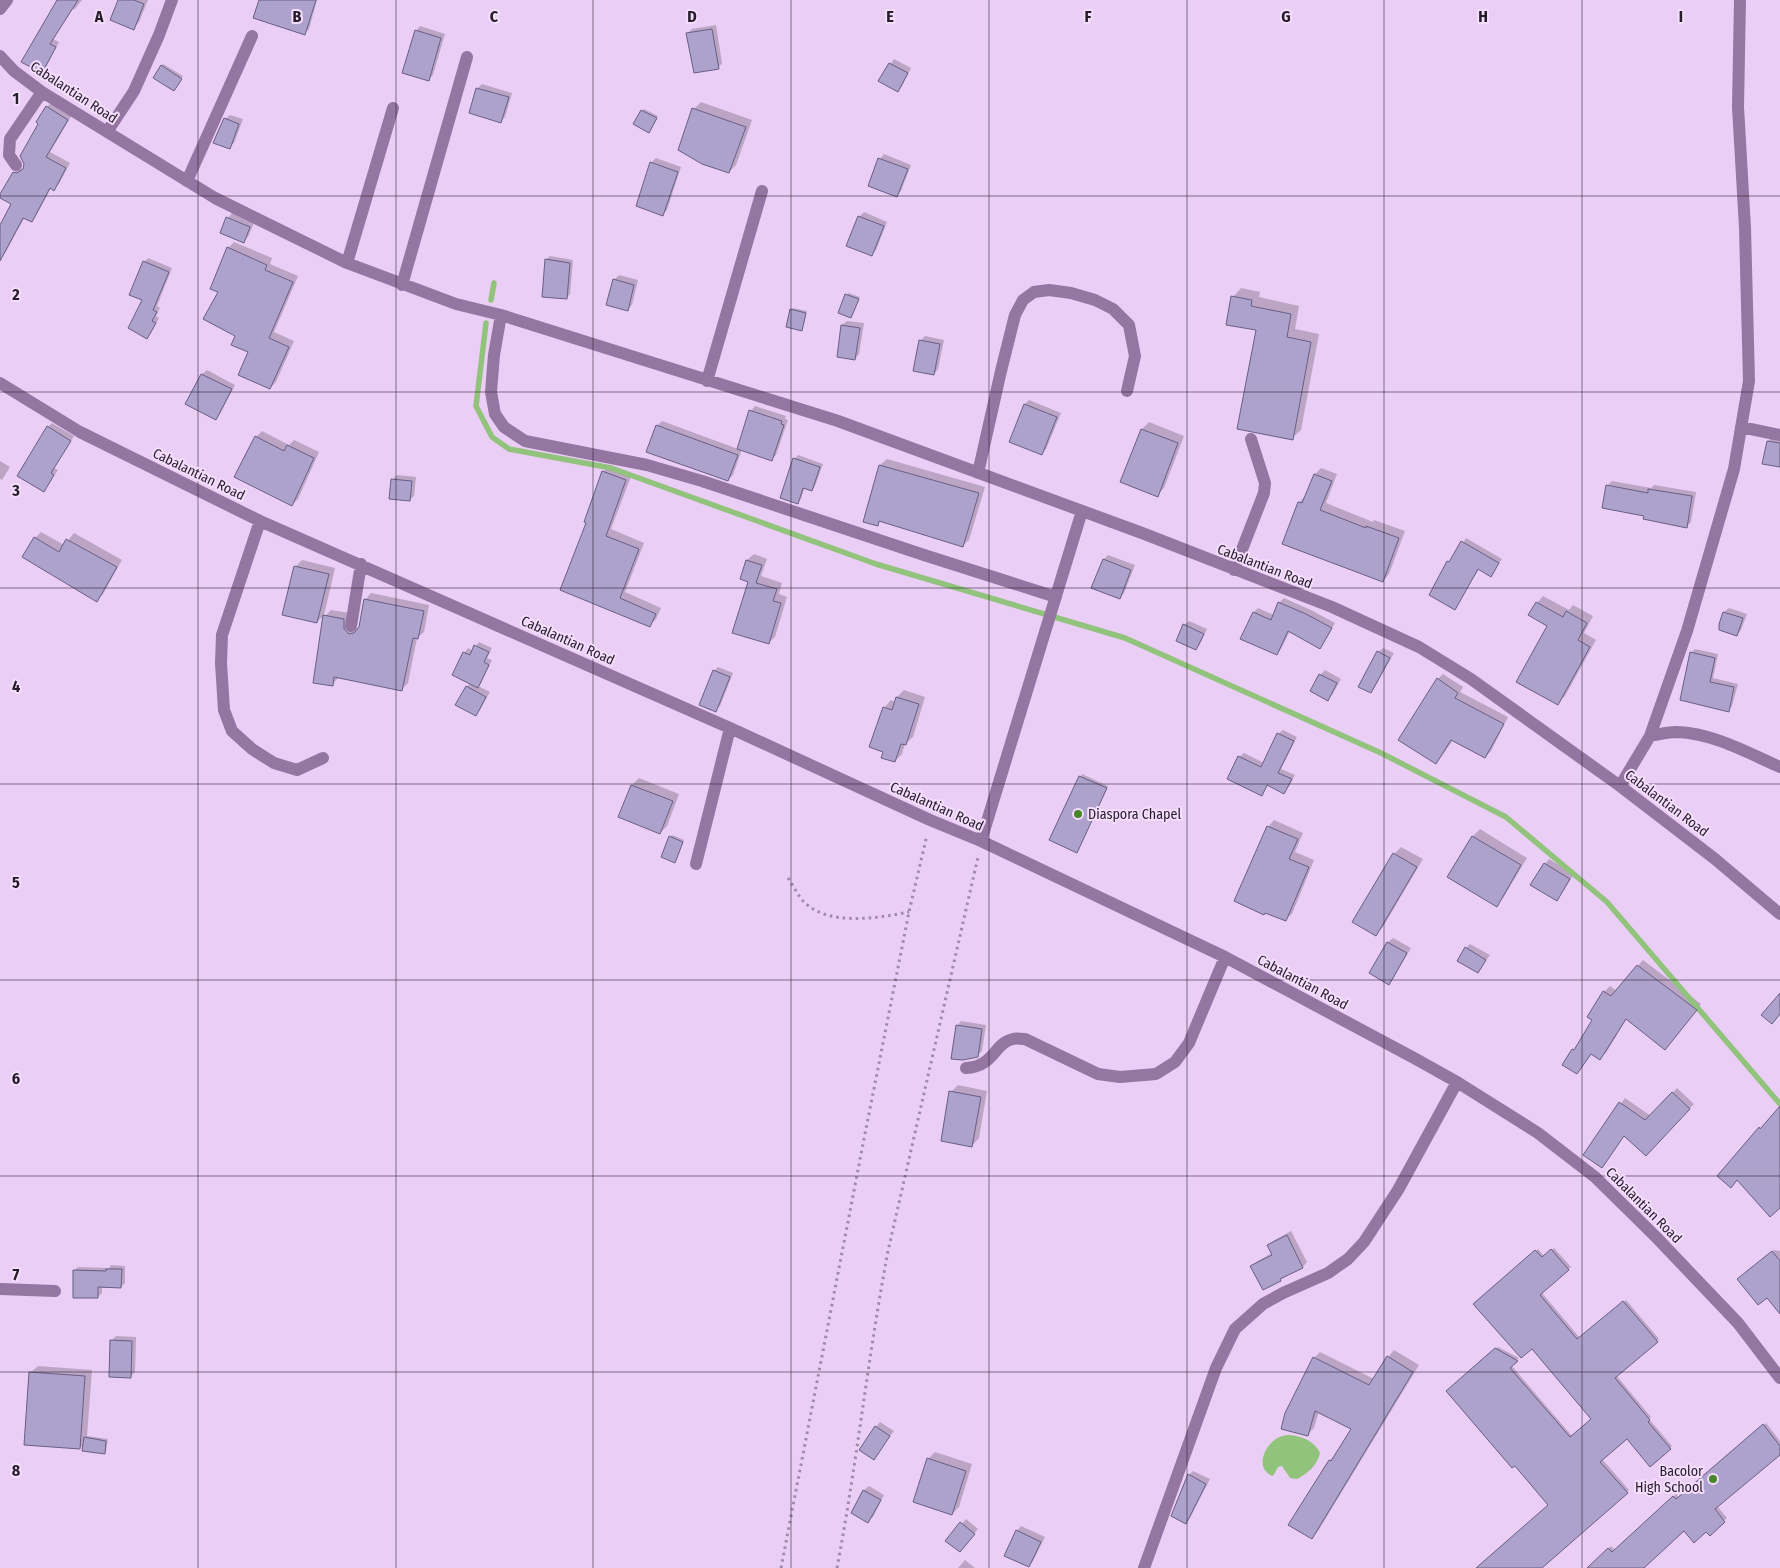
<svg xmlns="http://www.w3.org/2000/svg" width="1780" height="1568" font-family="'Fira Sans Condensed',sans-serif">
<style>
.water{fill:#92c37d}
.shadow{fill:#0003}
.lines{fill:none;stroke-linecap:round;stroke-linejoin:round}
.stream{stroke:#92c37d;stroke-width:5.5}
.building{fill:#ada2cc;stroke:#695e84}
.path{stroke:#9f8aa7;stroke-width:3;stroke-dasharray:2.5 4;stroke-linecap:butt}
.minor{stroke:#9575a1;stroke-width:12}
.grid{fill:none;stroke:#261c2a;stroke-width:1;stroke-opacity:0.55}
.poi-dot{fill:#478626;stroke:#f4ddfd;stroke-width:2}
.labels{text-anchor:middle;stroke-width:4;stroke-linejoin:round;paint-order:stroke}
.street-label{font-size:14px;fill:#261c2a;stroke:#f4ddfd}
.poi-label{font-size:14px;fill:#261c2a;stroke:#f4ddfd;text-anchor:start}
.grid-label{font-size:16px;text-anchor:middle;font-weight:bold;fill:#261c2a;stroke:#f4ddfd;stroke-width:4;stroke-linejoin:round;paint-order:stroke}
</style>
<rect width="100%" height="100%" fill="#eacef5"/>
<!-- water -->
<path class="water" d="M1287 1435C1300 1435 1315 1441 1320 1453 1317 1466 1308 1473 1297 1479L1290 1478 1282 1466 1278 1467 1273 1476C1252 1469 1266 1437 1287 1435Z"/>
<!-- shadow -->
<path class="shadow" d="M59 0H82L74 10 73 8 53 39 59 42 46 67 42 71Z
M119 0H148L139 22 133 28Z
M260 0H317L309 29 304 34Z
M716 25 722 63 718 68 688 33 692 29Z
M420 26 445 34 433 75 429 79 416 31Z
M894 59 911 68 902 86 897 90 880 80Z
M163 64 183 76 175 88 162 66Z
M482 84 512 93 505 117 501 121 477 89Z
M52 102 72 115 50 152 70 163 59 184 54 189 51 188 36 216 32 221 25 217 5 253 0 258V228L13 204 14 173 19 168 23 169 47 107Z
M701 102 752 120 736 165 729 172 694 109Z
M644 109 658 116 650 129 635 123Z
M230 115 243 119 234 143 229 147 225 119Z
M884 154 911 165 901 191 896 196 880 159Z
M656 158 681 167 667 210 663 214 651 163Z
M864 212 887 222 876 250 872 254 859 217Z
M232 213 254 223 248 237 243 241 228 218Z
M234 242 272 258 270 264 298 276 274 332 294 341 276 382 270 388 250 351 237 335 219 291 228 248Z
M550 256 573 260 570 294 567 298 546 260Z
M148 258 172 268 157 306 160 308 156 316 159 318 151 333 147 337 144 300V262Z
M619 275 638 280 632 305 627 310 614 280Z
M1241 288 1260 292 1259 297 1299 306 1295 329 1319 334 1301 430 1292 438 1257 329 1233 297Z
M848 293 860 297 851 317 839 312Z
M793 308 807 311 802 329 791 310Z
M847 321 864 323 859 354 855 359 842 325Z
M925 336 944 340 938 369 934 374 920 341Z
M207 370 235 385 220 414 216 418 187 403 202 374Z
M1029 400 1061 413 1046 449 1042 454 1025 404Z
M755 406 786 416 785 419 788 420 776 455 772 459 742 449 733 475 728 480 657 426 662 421 738 449 751 411Z
M1149 422 1184 436 1164 488 1157 495 1142 429Z
M52 423 74 436 54 468 58 470 44 491 48 427Z
M262 431 289 445 294 440 319 452 298 499 292 505 256 437Z
M1772 437 1780 439V467L1768 441Z
M798 455 823 464 815 486 812 490 805 487 801 499 797 503 794 459Z
M887 459 985 487 969 540 962 546 882 520 877 524 880 465Z
M0 461 10 467 2 480 0 479Z
M610 465 632 474 611 529 644 543 625 592 661 608 656 619 650 625 561 589 588 522 585 521 604 471Z
M1321 468 1337 474 1326 503 1373 522 1374 520 1405 531 1389 574 1383 581 1283 543 1299 502 1307 495 1315 474Z
M397 475 416 477 414 496 410 500 392 480Z
M1612 481 1651 488 1654 485 1696 492 1691 522 1687 526 1645 515 1607 486Z
M41 532 64 545 74 533 122 560 103 594 97 600 35 538Z
M1466 538 1502 559 1491 575 1479 569 1455 608 1448 562 1453 559Z
M754 554 767 559 761 576 782 583 779 594 787 597 775 637 768 643 750 581 747 560Z
M1108 555 1135 565 1124 593 1120 598 1104 559Z
M302 560 335 568 324 615 317 622 295 567Z
M371 593 429 605 424 632 417 638 408 683 401 690 339 677 332 685 325 616 331 610 350 613 356 628H360L365 600Z
M1543 596 1569 610 1573 605 1593 616 1584 633 1596 640 1565 696 1558 703 1549 626 1537 603Z
M1284 598 1311 610 1335 623 1324 643 1320 647 1290 631 1281 649 1277 654 1242 638 1254 612 1258 608 1274 615 1279 603Z
M1729 608 1747 614 1741 630 1737 635 1724 612Z
M1189 621 1207 629 1200 644 1196 649 1184 625Z
M479 642 492 648 487 658 492 660 481 683 478 686 490 692 480 710 475 714 467 687 470 683 464 653 468 648 473 651Z
M1383 648 1394 653 1375 687 1371 692 1378 652Z
M1695 649 1718 654 1713 678 1738 684 1732 706 1728 710 1681 699 1691 653Z
M718 667 733 673 720 706 715 710 714 671Z
M1325 670 1341 679 1332 695 1328 699 1320 675Z
M1443 674 1463 687 1460 692 1508 717 1491 751 1485 757 1453 740 1442 756 1436 762 1438 679Z
M904 690 925 697 913 737 905 744 902 754 895 761 884 751V708L891 700 895 702 897 697Z
M1283 730 1297 737 1281 769 1295 775 1288 788 1284 792 1268 785 1262 794 1239 757 1244 753 1264 763 1278 734Z
M1082 774 1108 786 1078 849 1051 839Z
M639 778 679 794 667 826 660 833 620 817 632 785Z
M1274 820 1303 833 1295 852 1314 860 1292 914 1285 920 1268 827Z
M1480 829 1527 858 1503 898 1496 905 1449 877 1473 836Z
M672 835 684 840 675 861 670 837Z
M1401 847 1423 859 1383 927 1376 934 1354 921 1394 854Z
M1549 859 1574 874 1557 900 1545 864Z
M1393 938 1411 948 1393 979 1389 983 1371 973 1388 942Z
M1470 944 1490 955 1478 972 1466 948Z
M1643 960 1701 1004 1670 1043 1627 1018 1606 1053 1600 1058 1592 1053 1577 1073 1564 1065 1594 1020 1604 992 1610 986 1617 991Z
M961 1021 986 1025 982 1051 977 1056 957 1026Z
M958 1085 987 1091 979 1138 972 1146 951 1092Z
M1677 1088 1694 1104 1646 1154 1625 1135 1585 1154 1625 1098 1651 1116Z
M1291 1231 1307 1262 1303 1267 1263 1289 1252 1266 1256 1262 1272 1253 1268 1245 1273 1241Z
M1554 1248 1571 1267 1542 1293 1580 1338 1626 1300 1659 1339 1616 1375 1651 1417 1649 1419 1672 1446 1651 1465 1627 1438 1602 1459 1629 1490 1540 1568H1480L1550 1505 1515 1464 1447 1391 1498 1347 1519 1358 1511 1365 1572 1436 1592 1419 1532 1347 1475 1304 1538 1249 1544 1256Z
M1774 1250 1780 1251V1312L1767 1296 1743 1275Z
M111 1265 125 1266V1283L121 1287 102 1286V1293L98 1297 74 1271 78 1267 109 1268Z
M116 1336 136 1337 135 1372 130 1377 111 1341Z
M1394 1350 1419 1365 1318 1531 1312 1537 1290 1524 1330 1460 1337 1454 1353 1428 1319 1411 1314 1428 1308 1434 1314 1358 1320 1352 1374 1379 1388 1357Z
M38 1366 92 1370 87 1436 108 1439 106 1451 104 1453 84 1444 80 1448 30 1373Z
M880 1422 894 1431 874 1458 876 1427Z
M1766 1423 1780 1441V1454L1717 1506 1727 1518 1710 1534 1707 1530 1684 1529 1640 1568H1589L1611 1546 1615 1550 1676 1494 1679 1498Z
M935 1452 972 1464 959 1507 952 1514 928 1459Z
M1193 1471 1210 1479 1190 1518 1186 1522 1189 1475Z
M869 1486 884 1495 873 1517 868 1521 852 1512 864 1490Z
M966 1519 978 1529 964 1546 947 1541Z
M1021 1526 1045 1537 1033 1561 1029 1566 1017 1531Z
M965 1560 975 1568H958Z"/>
<g class="lines">
<!-- stream -->
<path class="stream" d="M491 300 494 283
M486 323 476 406 492 437 509 449 611 468 876 564 1125 638 1381 753 1506 817 1607 902 1780 1104"/>
</g>
<!-- building -->
<path class="building" d="M57 0H78L50 44 56 47 42 73 21 62Z
M118 0H134L144 4 134 30 110 20Z
M259 0H316L305 35 253 18Z
M712 29 719 69 694 73 686 33Z
M415 30 441 38 429 81 402 73Z
M889 63 908 73 898 92 878 81Z
M161 65 182 79 174 91 153 78Z
M476 88 509 97 501 123 469 113Z
M46 106 68 120 46 157 66 168 54 191 50 188 32 222 23 218 0 261V225L11 204 0 198V194L13 172 17 173 23 169 24 164 20 156 38 124 36 122Z
M692 108 746 127 729 173 702 164 678 150Z
M641 110 657 118 649 133 633 124Z
M224 118 239 124 230 149 213 143Z
M878 158 908 169 897 197 868 186Z
M650 162 678 172 663 216 636 206Z
M858 216 884 226 872 256 846 246Z
M226 217 250 227 244 243 220 233Z
M227 247 267 265 265 270 293 282 269 338 289 347 270 389 238 375 248 352 231 345 235 336 203 319 218 292 210 289Z
M545 259 570 263 567 299 542 297Z
M143 261 169 272 153 310 157 312 152 321 156 323 147 339 128 328 142 300 129 295Z
M613 279 634 285 628 311 606 305Z
M845 294 859 299 851 318 838 313Z
M1231 296 1252 300 1251 306 1291 314 1287 337 1311 342 1293 440 1237 429 1256 330 1226 325Z
M790 309 806 313 802 331 786 327Z
M841 325 860 328 855 360 837 357Z
M919 340 940 344 934 375 913 371Z
M201 374 232 389 216 420 185 404Z
M1024 404 1057 417 1042 455 1009 442Z
M749 410 782 421 781 424 784 425 772 461 737 449Z
M656 425 738 455 728 481 646 452Z
M47 426 71 441 51 473 54 475 44 492 17 476Z
M1141 429 1178 443 1158 497 1120 482Z
M255 436 284 451 287 445 314 458 292 506 234 477Z
M1767 441 1780 443V467L1762 464Z
M793 458 820 467 812 491 803 488 798 504 780 498Z
M879 465 979 493 963 547 879 521 878 526 863 522Z
M602 471 626 480 606 536 639 549 620 598 656 614 650 627 560 590 586 523 584 522Z
M1314 474 1332 481 1320 510 1366 528V526L1399 538 1383 582 1282 544 1298 502 1302 503Z
M391 479 412 481 410 501 389 499Z
M1606 485 1648 493V489L1692 496 1687 528 1643 519 1644 516 1602 508Z
M34 537 59 552 66 539 117 567 97 602 22 557Z
M1461 541 1499 563 1491 577 1478 569 1455 610 1429 595 1447 561 1449 562Z
M1103 559 1131 570 1120 599 1091 588Z
M746 560 762 565 756 583 777 589 773 601 781 603 769 644 732 633 748 582 740 579Z
M294 566 329 574 317 623 282 615Z
M364 599 424 611 418 639 413 638 402 691 334 677 333 686 313 683 323 615 344 619V629L349 634 354 633 359 627Z
M1278 602 1306 614 1332 628 1320 649 1288 631 1277 655 1240 639 1253 612 1271 620Z
M1536 602 1563 617 1566 611 1587 623 1578 640 1590 647 1558 705 1516 682 1547 626 1528 615Z
M1723 612 1743 618 1737 636 1719 630V624Z
M1183 624 1204 634 1196 650 1176 641Z
M474 645 489 652 484 662 489 665 478 688 452 675 463 652 470 655Z
M1377 651 1390 658 1371 693 1358 687Z
M1690 652 1715 658 1710 682 1734 687 1729 712 1680 700Z
M713 670 730 677 716 712 699 705Z
M1319 674 1337 683 1328 701 1310 691Z
M1437 678 1458 693 1455 698 1504 724 1485 758 1451 740 1436 764 1398 740Z
M466 686 486 697 476 716 455 705Z
M896 697 919 704 906 745 901 744 895 762 881 758 883 752 869 747 883 707 892 710Z
M1277 733 1294 741 1278 773 1292 779 1284 794 1267 785 1262 796 1227 779 1238 756 1261 767Z
M1079 776 1107 788 1077 853 1049 840Z
M631 785 673 801 660 834 618 817Z
M1267 826 1298 839 1289 859 1309 867 1286 921 1265 913 1264 915 1234 901Z
M669 836 683 842 675 863 661 857Z
M1472 836 1521 865 1497 907 1447 877Z
M1393 853 1417 867 1376 936 1352 922Z
M1544 863 1570 879 1557 901 1530 885Z
M1387 942 1407 953 1389 985 1369 973Z
M1465 947 1486 960 1478 973 1457 961Z
M1637 965 1697 1010 1665 1050 1626 1019 1600 1060 1591 1054 1577 1074 1562 1065 1572 1049 1574 1050 1592 1020 1587 1017 1603 991 1611 996Z
M1780 993V1014L1772 1024 1761 1015Z
M956 1025 982 1029 978 1057 963 1060 951 1059Z
M949 1091 981 1097 972 1147 941 1141Z
M1672 1092 1690 1109 1646 1156 1624 1136 1602 1168 1583 1155 1619 1102 1645 1120Z
M1780 1106V1208L1770 1217 1737 1180 1731 1188 1717 1176 1759 1127 1760 1129Z
M1287 1235 1303 1268 1280 1279 1281 1281 1263 1290 1250 1266 1272 1255 1267 1245Z
M1551 1249 1569 1270 1540 1295 1577 1339 1623 1301 1658 1342 1615 1378 1650 1420 1648 1422 1671 1449 1650 1467 1627 1439 1600 1462 1628 1493 1542 1568H1476L1548 1505 1515 1466 1512 1468 1446 1391 1495 1348 1518 1361 1510 1368 1570 1437 1591 1419 1532 1349 1521 1358 1473 1304 1535 1250 1542 1257Z
M1772 1251 1780 1261V1314L1767 1298 1758 1305 1737 1279Z
M106 1269H122L121 1288 98 1287V1298H73V1270L106 1271Z
M110 1340 132 1341 131 1378 109 1377Z
M1387 1356 1413 1372 1312 1539 1288 1525 1329 1460 1331 1461 1351 1429 1315 1411 1308 1436 1281 1429 1285 1413 1313 1357 1369 1385Z
M29 1372 85 1376 80 1449 24 1445Z
M1763 1424 1780 1446V1455L1715 1509 1725 1522 1710 1536 1706 1532 1694 1543 1684 1531 1644 1568H1587L1608 1548 1612 1552 1673 1496 1676 1499Z
M875 1426 890 1436 874 1460 859 1450Z
M84 1437 106 1441 105 1454 82 1451Z
M927 1458 966 1471 952 1515 913 1502Z
M1188 1474 1206 1484 1186 1524 1171 1516Z
M863 1490 881 1500 868 1523 851 1513Z
M960 1522 975 1534 960 1552 945 1541Z
M1016 1530 1041 1542 1029 1567 1004 1556Z"/>
<g class="lines">
<!-- path -->
<path class="path" d="M788 878C793 885 797 894 803 901 828 927 878 918 909 912
M781 1568 863 1144 909 912 927 835
M837 1568C857 1463 868 1356 888 1251L978 857"/>
<!-- minor -->
<path class="minor" d="M0 9 7 0
M0 56 14 71 42 92 215 198 347 263 456 304 501 315 838 421 1142 533 1332 607 1419 647 1471 679 1620 786 1715 859 1780 914
M107 132 134 91 159 35 172 0
M16 165 9 155 10 139 42 92
M187 181 252 36
M347 263 393 108
M402 285 467 57
M501 315 494 355 491 392 495 414 504 427 525 441 647 465 702 481 924 555 1056 597
M707 381 762 191
M0 383 80 432 260 521 730 728 930 820 981 841 1225 957 1414 1058 1457 1082 1538 1133 1595 1177 1656 1237 1738 1323 1780 1378
M1741 427 1780 435
M978 473 1001 371 1015 315 1023 300 1034 292 1049 290 1071 293 1095 300 1113 309 1129 325 1135 356 1127 391
M260 521 222 635 221 663 224 710 232 731 252 749 274 763 297 770 323 758
M1234 570 1264 493 1265 483 1251 439
M351 626 361 564
M1650 736C1659 734 1669 732 1677 732 1713 733 1748 753 1780 767
M1620 786 1650 736 1687 631 1734 469 1749 381 1745 228 1738 107 1740 0
M981 841 1082 511
M696 864 730 728
M966 1068C994 1067 994 1043 1013 1039 1016 1038 1021 1039 1025 1039L1098 1074 1120 1077 1156 1074 1175 1062 1189 1043 1225 957
M0 1289 55 1291
M1144 1568 1216 1368 1235 1329 1263 1304 1283 1293 1328 1273 1348 1259 1364 1242 1398 1190 1457 1082"/>
</g>
<!-- grid -->
<path class="grid" d="M198 0V1568M396 0V1568M593 0V1568M791 0V1568M989 0V1568M1187 0V1568M1384 0V1568M1582 0V1568M0 196H1780M0 392H1780M0 588H1780M0 784H1780M0 980H1780M0 1176H1780M0 1372H1780"/>
<!-- markers -->
<g class="poi-dot">
<circle cx="1078" cy="814" r="5"/>
<circle cx="1713" cy="1479" r="5"/>
</g>
<g class="labels">
<!-- street labels -->
<g class="street-label">
<text transform="translate(74 92) rotate(33)" y="5">Cabalantian Road</text>
<text transform="translate(199 474) rotate(26)" y="5">Cabalantian Road</text>
<text transform="translate(1265 566) rotate(21)" y="5">Cabalantian Road</text>
<text transform="translate(568 640) rotate(24)" y="5">Cabalantian Road</text>
<text transform="translate(1667 803) rotate(37)" y="5">Cabalantian Road</text>
<text transform="translate(937 806) rotate(24)" y="5">Cabalantian Road</text>
<text transform="translate(1303 982) rotate(28)" y="5">Cabalantian Road</text>
<text transform="translate(1644 1205) rotate(45)" y="5">Cabalantian Road</text>
</g>
<!-- poi labels -->
<g class="poi-label">
<text x="1088" y="819">Diaspora Chapel</text>
<text x="1703" y="1476" text-anchor="end">Bacolor<tspan x="1703" dy="16">High School</tspan></text>
</g>
</g>
<g class="grid-label">
<text x="99" y="22">A</text>
<text x="297" y="22">B</text>
<text x="494" y="22">C</text>
<text x="692" y="22">D</text>
<text x="890" y="22">E</text>
<text x="1088" y="22">F</text>
<text x="1286" y="22">G</text>
<text x="1483" y="22">H</text>
<text x="1681" y="22">I</text>
<text x="16" y="104">1</text>
<text x="16" y="300">2</text>
<text x="16" y="496">3</text>
<text x="16" y="692">4</text>
<text x="16" y="888">5</text>
<text x="16" y="1084">6</text>
<text x="16" y="1280">7</text>
<text x="16" y="1476">8</text>
</g>
</svg>
